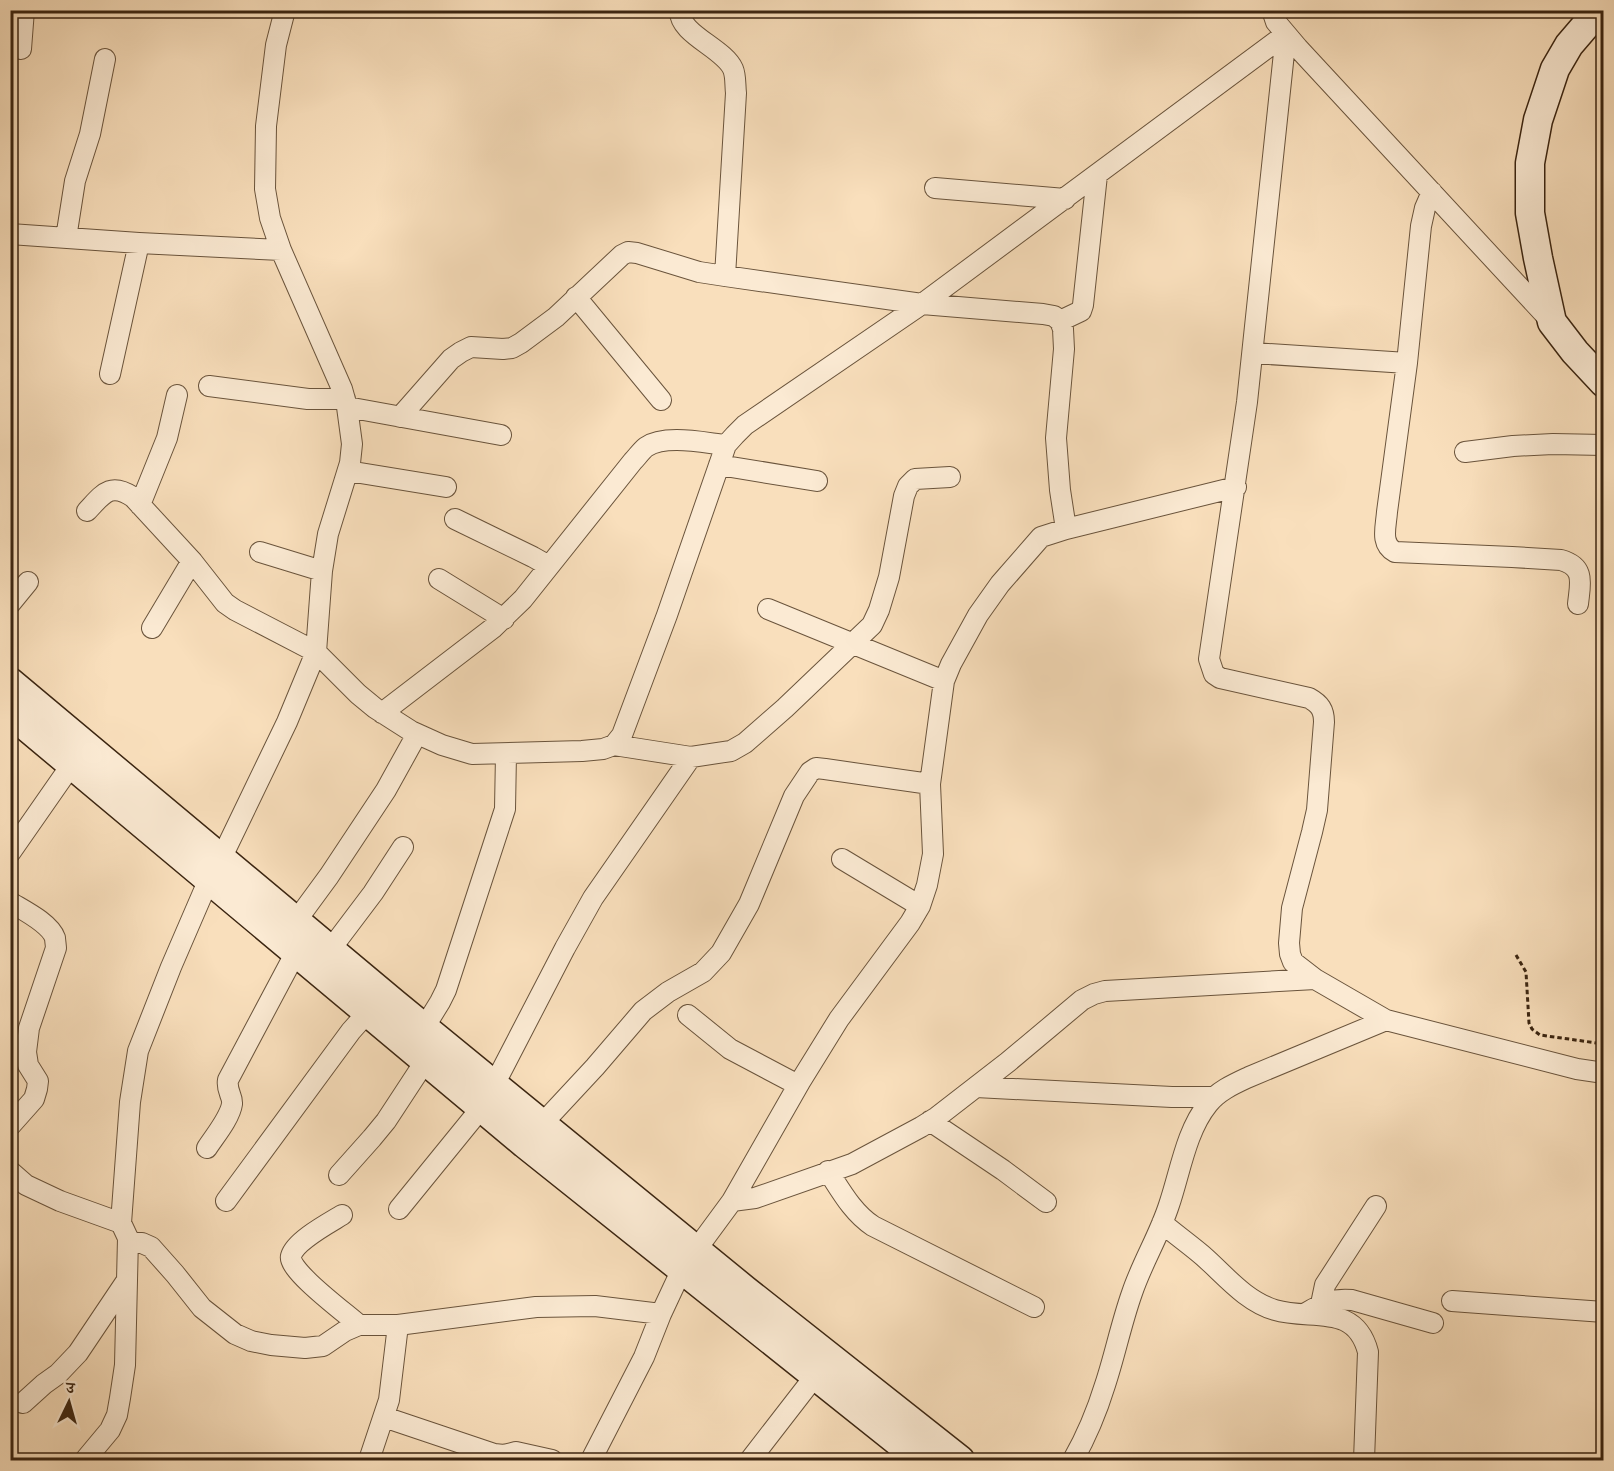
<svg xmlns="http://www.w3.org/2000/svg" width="1614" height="1471" font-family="'Libre Caslon Text','Noto Serif Devanagari',serif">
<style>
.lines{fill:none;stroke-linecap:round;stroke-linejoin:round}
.street-casing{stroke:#6a543c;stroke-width:22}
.secondary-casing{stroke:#3b2511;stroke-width:31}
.path{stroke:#3b2511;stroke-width:3;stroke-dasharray:4.5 3;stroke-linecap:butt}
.street{stroke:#fbead3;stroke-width:20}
.secondary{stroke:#fbead3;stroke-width:28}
</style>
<rect width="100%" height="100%" fill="#f9dfbc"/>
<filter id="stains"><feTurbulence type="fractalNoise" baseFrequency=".00333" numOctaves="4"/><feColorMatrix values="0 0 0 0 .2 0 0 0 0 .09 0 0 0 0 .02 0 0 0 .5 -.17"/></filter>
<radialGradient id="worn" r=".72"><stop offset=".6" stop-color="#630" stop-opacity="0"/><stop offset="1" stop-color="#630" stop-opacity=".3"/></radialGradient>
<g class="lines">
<defs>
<path id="street" d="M680 10C678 34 724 48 733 69 736 76 735 85 736 93L725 276
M1272 10 1276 22 1298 48 1550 320
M1286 34 1247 402 1209 659 1214 674 1220 678 1309 698C1320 704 1324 710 1324 722L1317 810 1312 832 1292 908 1289 943 1290 954 1293 962 1315 979 1386 1020 1577 1069 1604 1073
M21 49 24 10
M935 188 1065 199
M1432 192 1425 208 1421 226 1407 363 1387 512C1386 527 1380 544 1395 552L1512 557 1561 560C1586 567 1580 584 1578 604
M10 234 139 243 281 250
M66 238 75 181 90 134 105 59
M576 297 661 400
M1060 321 1081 311 1083 305 1097 175
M1253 353 1407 363
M110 374 139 243
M209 386 308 399H345
M347 407 501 435
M400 417 451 359 461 352 471 347 503 349 512 348 521 343 556 317 622 255 628 252 637 253 699 272 725 276 922 304 1043 314 1054 316 1060 321 1063 329 1064 349 1056 438 1060 490 1066 529
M1465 452 1513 446 1553 444 1604 445
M719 465 817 481
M348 471 446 487
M140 505 167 438 177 395
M87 511C103 494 110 482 133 497L192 561 225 603 235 610 316 652 358 694 375 708 411 731 442 745 472 754 582 751 603 749 614 745 622 735 667 615 726 445 735 435 745 425 922 304 1286 34
M455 519 533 557 549 566
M260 552 322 571
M439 579 504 619
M10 604 28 582
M768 609 944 681
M152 628 192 561
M382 713 493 628 523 599 633 461C637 457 641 451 646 447 665 434 705 443 726 445
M614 745 691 757 731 751 745 743 785 708 872 625 879 610 889 577 904 496 908 486 915 479 950 477
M10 853 72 764
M842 859 920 906
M10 902C23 910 50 923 55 938 55 939 56 947 56 948L29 1028 26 1052 28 1065 38 1081 37 1089 34 1099 10 1126
M296 921 329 876 386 790 417 734
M330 950 373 893 403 847
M688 1015 730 1049 798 1085
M424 1028 440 1002 446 990 505 809 506 754
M494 1085 565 948 593 898 691 757
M976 1087 1172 1097H1214
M930 1121 1003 1170 1046 1202
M542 1124 595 1067 643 1011 668 992 703 972 721 953 749 904 794 796 810 772 816 768 825 769 930 784
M207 1148C214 1137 230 1118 232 1104 233 1096 226 1091 228 1080L296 952
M10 1171 26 1185 60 1201 121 1223 128 1238 133 1243H142L151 1247 175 1274 202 1308 216 1319 235 1334 251 1341 271 1345 305 1348 323 1346 345 1331 359 1325H398L536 1307 595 1306 661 1314
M828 1171C841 1191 853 1213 873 1226L1034 1307
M339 1175 372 1138 386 1121 426 1060
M226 1201 351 1031 368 1012
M732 1201 755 1198 852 1164 921 1127 937 1117 1008 1062 1082 1000 1094 994 1105 991 1315 979
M399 1209 482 1107
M342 1215C329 1223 295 1241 291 1256 287 1270 347 1314 359 1325
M121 1223 130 1102 138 1051 171 967 209 879 221 859 287 722 316 652 322 571 328 534 350 463 352 444 347 407 342 389 281 250 270 218 265 189 266 126 276 45 285 10
M1162 1223C1175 1234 1189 1244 1202 1255 1225 1275 1245 1301 1275 1310 1311 1321 1355 1302 1368 1352L1364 1460
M1452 1301 1604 1312
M1321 1304 1325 1285 1376 1206
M1306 1313C1321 1304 1333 1298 1352 1300L1433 1323
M23 1403 44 1384 58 1374 78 1353 125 1283
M384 1417 494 1454 504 1455 516 1452 552 1460
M85 1460 110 1430 117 1415 120 1398 125 1365 128 1238
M369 1460 389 1400 398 1325
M591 1460 644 1357 661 1314 682 1269 732 1201 800 1082 839 1019 910 923 920 906 927 885 933 854 930 784 944 681 951 664 978 615 1000 584 1041 537 1066 529 1236 487
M750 1460 815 1376
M1073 1460C1086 1437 1097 1411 1105 1385 1115 1355 1121 1324 1132 1293 1142 1263 1159 1236 1169 1205 1180 1173 1186 1131 1208 1104 1218 1091 1234 1084 1249 1077L1386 1020"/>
<path id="secondary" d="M1599 10 1569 45 1555 69 1538 120 1530 163V213L1538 258 1552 322 1575 352 1604 383
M10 682 395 1004 745 1290 960 1460
M10 713 525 1144 921 1460"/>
</defs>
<!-- street casing -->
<use href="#street" class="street-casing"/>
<!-- secondary casing -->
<use href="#secondary" class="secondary-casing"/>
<!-- path -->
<path class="path" d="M1516 955 1526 972 1529 1023 1532 1029 1540 1035 1604 1044"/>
<!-- street -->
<use href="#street" class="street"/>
<!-- secondary -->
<use href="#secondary" class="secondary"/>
</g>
<!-- margin -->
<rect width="1614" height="1471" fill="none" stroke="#f9dfbc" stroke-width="36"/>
<rect x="12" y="12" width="1590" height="1447" fill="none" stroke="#3b2511" stroke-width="3"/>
<rect x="18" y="18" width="1578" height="1435" fill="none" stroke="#3b2511" stroke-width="1.5"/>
<!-- north arrow -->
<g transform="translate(69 1402) rotate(5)" stroke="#fbead3" stroke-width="4.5" paint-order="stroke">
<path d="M0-4.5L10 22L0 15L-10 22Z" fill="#3b2511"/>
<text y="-9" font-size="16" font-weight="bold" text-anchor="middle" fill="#3b2511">उ</text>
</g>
<rect width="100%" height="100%" filter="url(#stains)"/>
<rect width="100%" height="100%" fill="url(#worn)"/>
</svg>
